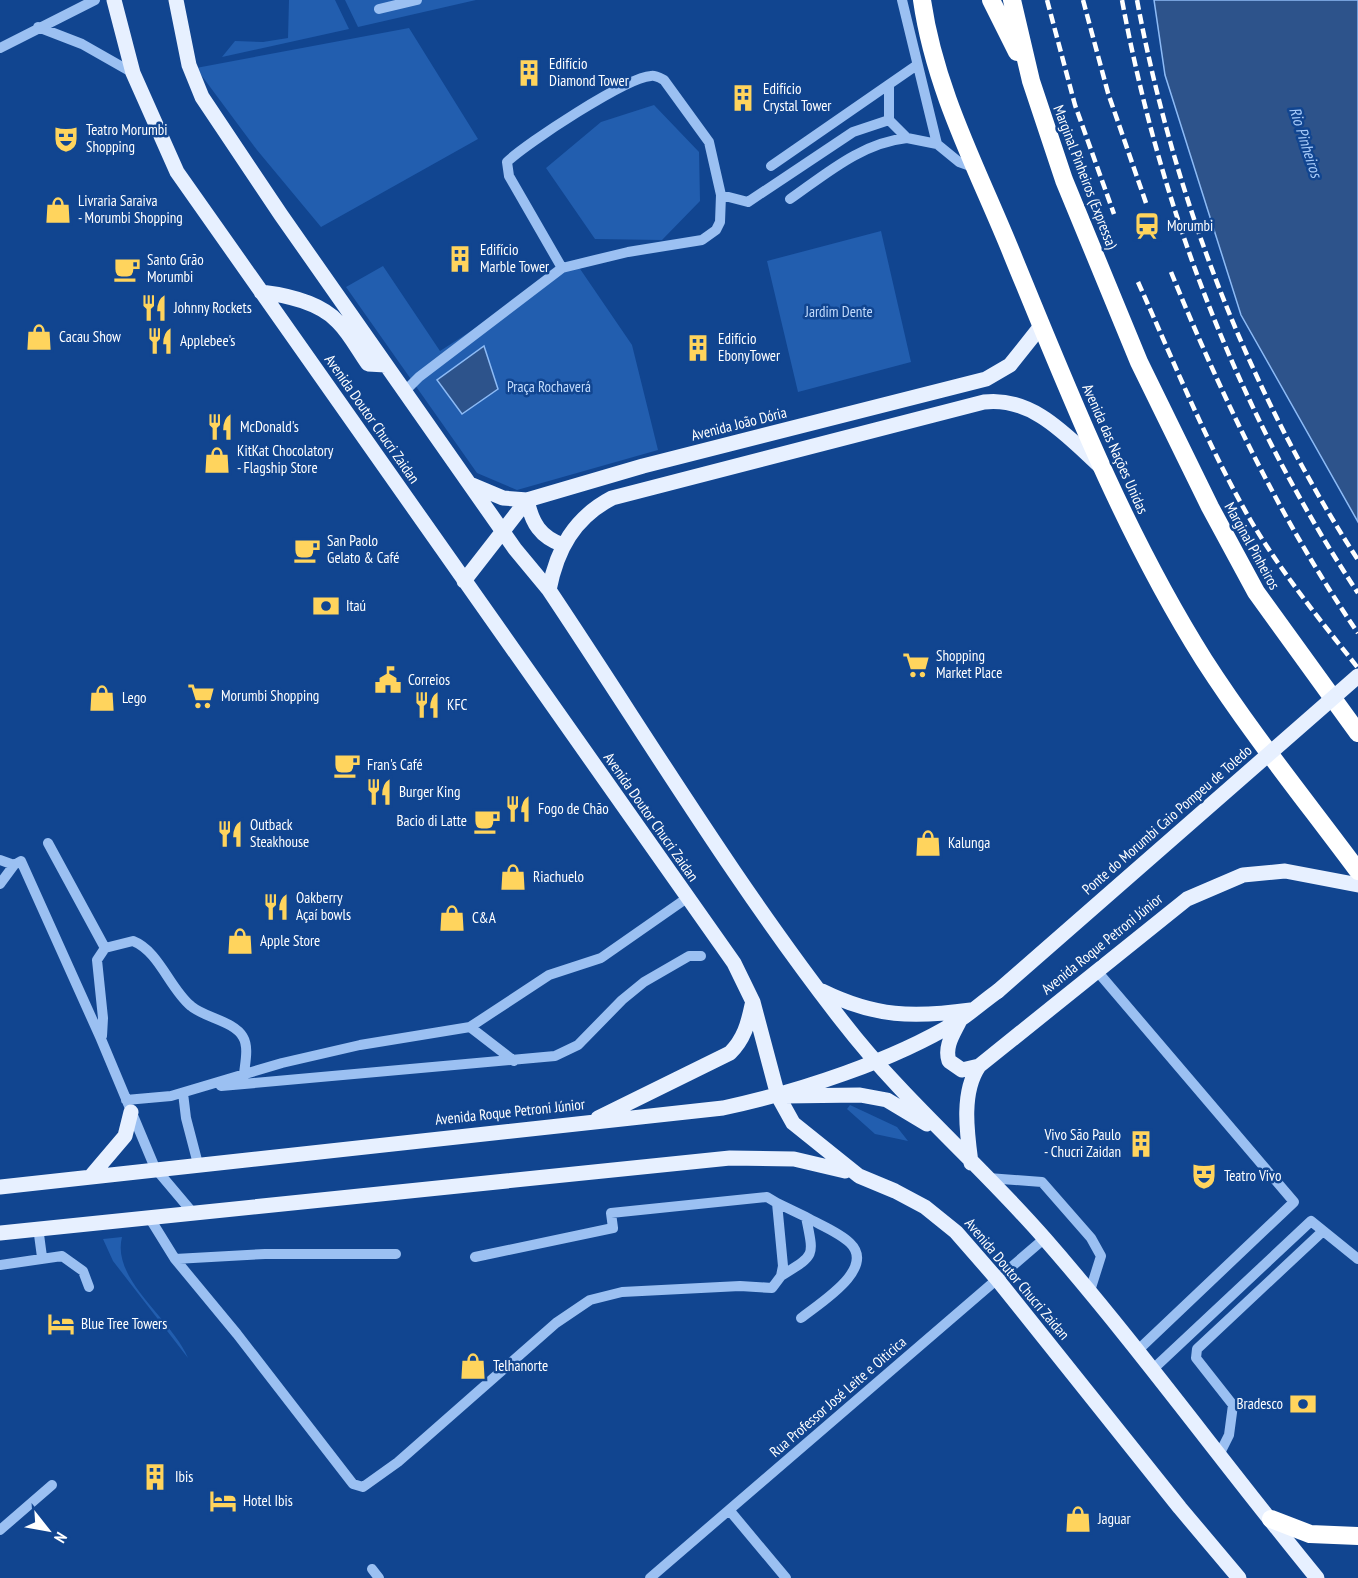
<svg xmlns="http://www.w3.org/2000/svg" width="1358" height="1578" font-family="'PT Sans Narrow',sans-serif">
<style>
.green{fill:#225eaf}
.water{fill:#2d538b;stroke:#8dbbf6;stroke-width:1.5}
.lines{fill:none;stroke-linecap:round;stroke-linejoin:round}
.minor{stroke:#9bc0f2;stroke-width:10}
.major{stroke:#e7f0ff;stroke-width:15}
.highway{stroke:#fff;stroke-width:18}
.rail{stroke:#fff;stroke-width:4.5;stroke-dasharray:10 4.5;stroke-linecap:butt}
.major-bridge{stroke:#e7f0ff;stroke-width:15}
.labels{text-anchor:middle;stroke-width:5;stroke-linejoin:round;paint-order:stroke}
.poi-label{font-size:15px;fill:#fff;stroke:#114590;text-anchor:start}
.street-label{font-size:15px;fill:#fff;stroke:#114590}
.park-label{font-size:15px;fill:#c3dcfd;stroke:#114590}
.water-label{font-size:16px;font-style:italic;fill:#a7cbfa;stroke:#114590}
</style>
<rect width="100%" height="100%" fill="#114590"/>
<!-- green -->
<path class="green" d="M289 0H335L349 29 222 57 235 41 263 42 288 38Z
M345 0H476L358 27Z
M409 28 478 139 321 227 257 150 196 68Z
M654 105 699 152 700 201 662 240 595 239 546 168 601 122Z
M881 231 911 362 798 392 767 261Z
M576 263 632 345 658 450 517 490 477 473 346 287 383 266 440 351Z
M850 1105 897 1127 908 1141 875 1134 847 1109Z
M122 1237C111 1280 172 1319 188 1358L113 1261 103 1239Z"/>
<!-- water -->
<path class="water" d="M1154 0H1358V522L1241 315 1165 75Z
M484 346 498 389 462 414 437 380Z"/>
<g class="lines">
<!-- minor -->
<path class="minor" d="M902 0 937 144 959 162 976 168
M379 9 417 0
M38 27 82 44 133 73
M0 48 95 0
M889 86V120L907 138 937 144
M771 166 917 65
M721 195 748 202 853 132 889 120
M790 199C826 174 861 143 907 138
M405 391 419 377 562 268 628 252 702 240 716 230 720 222 721 195 709 142 664 80C660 78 655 75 651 76 627 77 525 144 507 162L509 176 562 268
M48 843 105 948
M0 860 14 865
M0 884 14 865 21 861 101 1039 155 1168 193 1213
M1097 971 1294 1202 1136 1352
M470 1027 514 1061
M102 1036 103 1018 97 960 105 948 133 941C159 951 170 989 191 1006 205 1018 234 1021 243 1037 249 1047 245 1063 244 1074
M221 1086 555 1056 578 1045 622 1000 644 982 689 956H701
M183 1093 186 1118 198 1164
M126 1100 171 1096 282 1063 360 1045 470 1027 549 975 601 958 687 898
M988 1178 1042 1182 1091 1238 1101 1256 1089 1294
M777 1203 806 1217C814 1258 816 1254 781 1276
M149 1217 175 1259 237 1334 353 1484 363 1487 398 1462 556 1323 590 1300 622 1292 740 1286 772 1288 781 1276 783 1266 777 1203 767 1197 611 1213 613 1228 475 1257
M38 1227 42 1257
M175 1259 265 1254H396
M0 1265 62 1256 83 1271 89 1287
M801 1318C818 1304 877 1269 850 1243 839 1232 820 1225 806 1217
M1151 1371 1311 1221 1358 1259
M1219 1455 1229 1435 1233 1405 1196 1358 1197 1349 1323 1231
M730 1511 786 1578
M0 1530 52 1485
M372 1569 379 1578
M650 1578 1045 1238"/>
<!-- major -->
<path class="major" d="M114 0 133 73 177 172 734 963 753 1002 778 1096 793 1123 859 1176 895 1191 925 1207 956 1232 997 1279 1180 1508 1239 1578
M176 0 189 65 202 97 281 215 515 549 549 590C646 735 736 885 843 1022 904 1101 980 1164 1045 1239 1140 1348 1225 1466 1317 1578
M261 292C286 295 321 303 338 322 350 334 358 350 368 364L386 365
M472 485 503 498 527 500C532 523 540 537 563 545
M464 581 527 500 643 466 986 379 1010 365 1041 326
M549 590C557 549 574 518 612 498L984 402C1033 396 1068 437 1101 467
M822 991C875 1017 913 1018 971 1010
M960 1020C954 1033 944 1046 949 1061L962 1070 979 1066
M784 1096 860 1095 887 1100 927 1124
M598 1118 730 1053C744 1039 748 1024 752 1005
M971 1163C967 1133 961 1092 979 1066L1187 899 1243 875 1285 871 1358 885
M91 1176 125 1136 131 1112
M0 1187 723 1108C798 1092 893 1061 958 1021 972 1012 985 1000 998 991
M0 1233 730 1158 794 1159 845 1171"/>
<!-- highway -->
<path class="highway" d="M922 0C935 91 978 170 1012 254 1069 393 1124 533 1204 660 1251 733 1306 801 1358 871
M991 0 1017 52
M1012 0 1031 81 1064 180 1139 362 1210 507 1256 592 1358 733
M1271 1519 1310 1534 1358 1536"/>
<!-- rail -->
<path class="rail" d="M1047 0 1075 105 1114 214
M1083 0 1108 93 1146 203
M1122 0C1161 211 1239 414 1358 593
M1137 0C1174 198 1248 390 1358 560
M1171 272C1222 397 1281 521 1358 633
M1138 282C1174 362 1207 445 1251 521 1282 573 1320 620 1358 668"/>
<!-- major-bridge -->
<path class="major-bridge" d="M998 991 1358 676"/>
</g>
<!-- icons -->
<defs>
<symbol id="building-bare" viewBox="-9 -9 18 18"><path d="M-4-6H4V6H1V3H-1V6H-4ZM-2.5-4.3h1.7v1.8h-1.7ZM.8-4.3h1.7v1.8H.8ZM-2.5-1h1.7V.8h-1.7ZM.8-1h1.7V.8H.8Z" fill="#ffd45d" stroke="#114590" stroke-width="2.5" paint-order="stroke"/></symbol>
<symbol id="theatre-bare" viewBox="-9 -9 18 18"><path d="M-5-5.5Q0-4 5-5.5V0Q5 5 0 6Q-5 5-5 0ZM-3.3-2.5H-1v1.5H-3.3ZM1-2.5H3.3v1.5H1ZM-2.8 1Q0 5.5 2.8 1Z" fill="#ffd45d" stroke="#114590" stroke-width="2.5" paint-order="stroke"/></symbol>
<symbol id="shop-bare" viewBox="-9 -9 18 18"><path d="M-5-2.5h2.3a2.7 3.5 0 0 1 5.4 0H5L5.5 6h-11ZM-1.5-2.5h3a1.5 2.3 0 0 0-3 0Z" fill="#ffd45d" stroke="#114590" stroke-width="2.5" paint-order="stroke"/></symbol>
<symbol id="station-bare" viewBox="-9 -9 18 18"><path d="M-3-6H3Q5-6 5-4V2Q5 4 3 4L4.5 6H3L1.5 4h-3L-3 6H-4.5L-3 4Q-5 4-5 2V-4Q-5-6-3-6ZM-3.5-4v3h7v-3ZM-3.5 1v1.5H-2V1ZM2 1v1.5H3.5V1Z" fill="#ffd45d" stroke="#114590" stroke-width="2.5" paint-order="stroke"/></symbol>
<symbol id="cafe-bare" viewBox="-9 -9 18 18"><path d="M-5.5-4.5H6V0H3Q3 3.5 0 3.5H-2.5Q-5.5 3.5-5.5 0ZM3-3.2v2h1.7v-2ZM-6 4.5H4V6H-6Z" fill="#ffd45d" stroke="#114590" stroke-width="2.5" paint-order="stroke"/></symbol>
<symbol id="restaurant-bare" viewBox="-9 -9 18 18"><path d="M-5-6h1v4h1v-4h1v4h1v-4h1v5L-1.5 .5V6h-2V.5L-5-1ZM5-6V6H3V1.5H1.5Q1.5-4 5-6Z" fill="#ffd45d" stroke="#114590" stroke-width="2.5" paint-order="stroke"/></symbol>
<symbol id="bank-bare" viewBox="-9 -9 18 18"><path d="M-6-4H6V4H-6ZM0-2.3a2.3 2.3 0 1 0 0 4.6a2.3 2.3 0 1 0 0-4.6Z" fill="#ffd45d" stroke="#114590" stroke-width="2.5" paint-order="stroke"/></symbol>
<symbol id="supermarket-bare" viewBox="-9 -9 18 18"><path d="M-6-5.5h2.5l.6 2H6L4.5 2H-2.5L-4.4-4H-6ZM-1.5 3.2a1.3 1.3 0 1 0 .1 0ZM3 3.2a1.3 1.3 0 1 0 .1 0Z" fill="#ffd45d" stroke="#114590" stroke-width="2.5" paint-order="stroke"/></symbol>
<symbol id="civic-bare" viewBox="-9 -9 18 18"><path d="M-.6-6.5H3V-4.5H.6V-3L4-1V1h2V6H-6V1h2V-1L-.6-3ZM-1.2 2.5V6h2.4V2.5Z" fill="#ffd45d" stroke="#114590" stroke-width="2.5" paint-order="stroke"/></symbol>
<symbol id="hotel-bare" viewBox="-9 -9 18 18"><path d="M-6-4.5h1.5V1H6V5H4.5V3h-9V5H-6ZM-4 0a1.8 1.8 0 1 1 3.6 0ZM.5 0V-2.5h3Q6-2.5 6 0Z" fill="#ffd45d" stroke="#114590" stroke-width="2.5" paint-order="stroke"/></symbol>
</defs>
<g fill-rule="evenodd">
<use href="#building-bare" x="510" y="54" width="38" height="38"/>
<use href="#building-bare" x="724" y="79" width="38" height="38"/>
<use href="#theatre-bare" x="47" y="120" width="38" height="38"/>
<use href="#shop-bare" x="39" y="191" width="38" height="38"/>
<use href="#station-bare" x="1128" y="207" width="38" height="38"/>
<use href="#building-bare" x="441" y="240" width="38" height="38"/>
<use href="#cafe-bare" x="108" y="250" width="38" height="38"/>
<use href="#restaurant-bare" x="135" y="289" width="38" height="38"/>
<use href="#shop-bare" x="20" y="318" width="38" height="38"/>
<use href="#restaurant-bare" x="141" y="322" width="38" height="38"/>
<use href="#building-bare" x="679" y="329" width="38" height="38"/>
<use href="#restaurant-bare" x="201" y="408" width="38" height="38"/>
<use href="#shop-bare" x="198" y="441" width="38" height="38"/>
<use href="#cafe-bare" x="288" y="531" width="38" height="38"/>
<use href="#bank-bare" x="307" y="587" width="38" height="38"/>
<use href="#supermarket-bare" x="897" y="646" width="38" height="38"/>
<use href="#civic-bare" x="369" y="661" width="38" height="38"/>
<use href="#supermarket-bare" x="182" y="677" width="38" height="38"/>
<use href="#shop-bare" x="83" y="679" width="38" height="38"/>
<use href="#restaurant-bare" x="408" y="686" width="38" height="38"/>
<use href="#cafe-bare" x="328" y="746" width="38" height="38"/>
<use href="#restaurant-bare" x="360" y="773" width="38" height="38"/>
<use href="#restaurant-bare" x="499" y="790" width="38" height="38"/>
<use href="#cafe-bare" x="468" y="802" width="38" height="38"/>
<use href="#restaurant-bare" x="211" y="815" width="38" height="38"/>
<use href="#shop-bare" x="909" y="824" width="38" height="38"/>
<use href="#shop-bare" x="494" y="858" width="38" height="38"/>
<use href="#restaurant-bare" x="257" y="888" width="38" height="38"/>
<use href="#shop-bare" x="433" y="899" width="38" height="38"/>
<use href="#shop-bare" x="221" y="922" width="38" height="38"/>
<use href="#building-bare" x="1122" y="1125" width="38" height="38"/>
<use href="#theatre-bare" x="1185" y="1157" width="38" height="38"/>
<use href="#hotel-bare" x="42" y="1305" width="38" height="38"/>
<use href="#shop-bare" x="454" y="1347" width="38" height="38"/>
<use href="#bank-bare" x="1284" y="1385" width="38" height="38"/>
<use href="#building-bare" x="136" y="1458" width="38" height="38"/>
<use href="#hotel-bare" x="204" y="1482" width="38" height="38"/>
<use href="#shop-bare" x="1059" y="1500" width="38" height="38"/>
</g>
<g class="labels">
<!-- poi labels -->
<g class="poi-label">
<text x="549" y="69">Edifício<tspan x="549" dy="17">Diamond Tower</tspan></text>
<text x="763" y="94">Edifício<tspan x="763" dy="17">Crystal Tower</tspan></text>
<text x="86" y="135">Teatro Morumbi<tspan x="86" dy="17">Shopping</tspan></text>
<text x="78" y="206">Livraria Saraiva<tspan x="78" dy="17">- Morumbi Shopping</tspan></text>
<text x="1167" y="231">Morumbi</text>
<text x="480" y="255">Edifício<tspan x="480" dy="17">Marble Tower</tspan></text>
<text x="147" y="265">Santo Grão<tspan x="147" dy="17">Morumbi</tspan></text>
<text x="174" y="313">Johnny Rockets</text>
<text x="59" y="342">Cacau Show</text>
<text x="718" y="344">Edifício<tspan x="718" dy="17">EbonyTower</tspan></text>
<text x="180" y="346">Applebee's</text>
<text x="240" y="432">McDonald's</text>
<text x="237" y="456">KitKat Chocolatory<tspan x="237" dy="17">- Flagship Store</tspan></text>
<text x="327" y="546">San Paolo<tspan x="327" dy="17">Gelato &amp; Café</tspan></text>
<text x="346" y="611">Itaú</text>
<text x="936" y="661">Shopping<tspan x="936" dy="17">Market Place</tspan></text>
<text x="408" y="685">Correios</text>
<text x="221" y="701">Morumbi Shopping</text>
<text x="122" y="703">Lego</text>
<text x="447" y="710">KFC</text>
<text x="367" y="770">Fran's Café</text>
<text x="399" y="797">Burger King</text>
<text x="538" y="814">Fogo de Chão</text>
<text x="467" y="826" text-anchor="end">Bacio di Latte</text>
<text x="250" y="830">Outback<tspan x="250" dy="17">Steakhouse</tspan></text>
<text x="948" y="848">Kalunga</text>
<text x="533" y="882">Riachuelo</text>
<text x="296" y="903">Oakberry<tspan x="296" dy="17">Açaí bowls</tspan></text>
<text x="472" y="923">C&amp;A</text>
<text x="260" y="946">Apple Store</text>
<text x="1121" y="1140" text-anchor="end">Vivo São Paulo<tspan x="1121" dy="17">- Chucri Zaidan</tspan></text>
<text x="1224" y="1181">Teatro Vivo</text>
<text x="81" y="1329">Blue Tree Towers</text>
<text x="493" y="1371">Telhanorte</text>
<text x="1283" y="1409" text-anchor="end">Bradesco</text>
<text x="175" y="1482">Ibis</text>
<text x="243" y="1506">Hotel Ibis</text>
<text x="1098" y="1524">Jaguar</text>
</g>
<!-- street labels -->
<g class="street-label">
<text transform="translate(1085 177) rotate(69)" y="5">Marginal Pinheiros (Expressa)</text>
<text transform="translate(372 419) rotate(55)" y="5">Avenida Doutor Chucri Zaidan</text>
<text transform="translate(739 424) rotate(-14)" y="5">Avenida João Dória</text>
<text transform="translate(1115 449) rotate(66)" y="5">Avenida das Nações Unidas</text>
<text transform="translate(1252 546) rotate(61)" y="5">Marginal Pinheiros</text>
<text transform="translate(651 817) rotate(55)" y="5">Avenida Doutor Chucri Zaidan</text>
<text transform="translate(1167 820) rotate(-41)" y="5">Ponte do Morumbi Caio Pompeu de Toledo</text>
<text transform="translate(1102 944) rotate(-39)" y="5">Avenida Roque Petroni Júnior</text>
<text transform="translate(510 1112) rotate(-6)" y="5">Avenida Roque Petroni Júnior</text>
<text transform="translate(1017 1279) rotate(50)" y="5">Avenida Doutor Chucri Zaidan</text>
<text transform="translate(838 1397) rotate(-41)" y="5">Rua Professor José Leite e Oiticica</text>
</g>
<!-- park labels -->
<g class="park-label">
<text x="839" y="317">Jardim Dente</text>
<text x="549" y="392">Praça Rochaverá</text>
</g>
<!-- water labels -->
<g class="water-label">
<text transform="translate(1306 142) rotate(72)" y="6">Rio Pinheiros</text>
</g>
</g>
<!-- north arrow -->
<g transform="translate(48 1530) rotate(121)" stroke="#114590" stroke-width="4.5" paint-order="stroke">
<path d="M0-4.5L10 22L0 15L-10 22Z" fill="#ffffff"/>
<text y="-9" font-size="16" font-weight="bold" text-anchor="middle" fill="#ffffff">N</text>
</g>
</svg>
